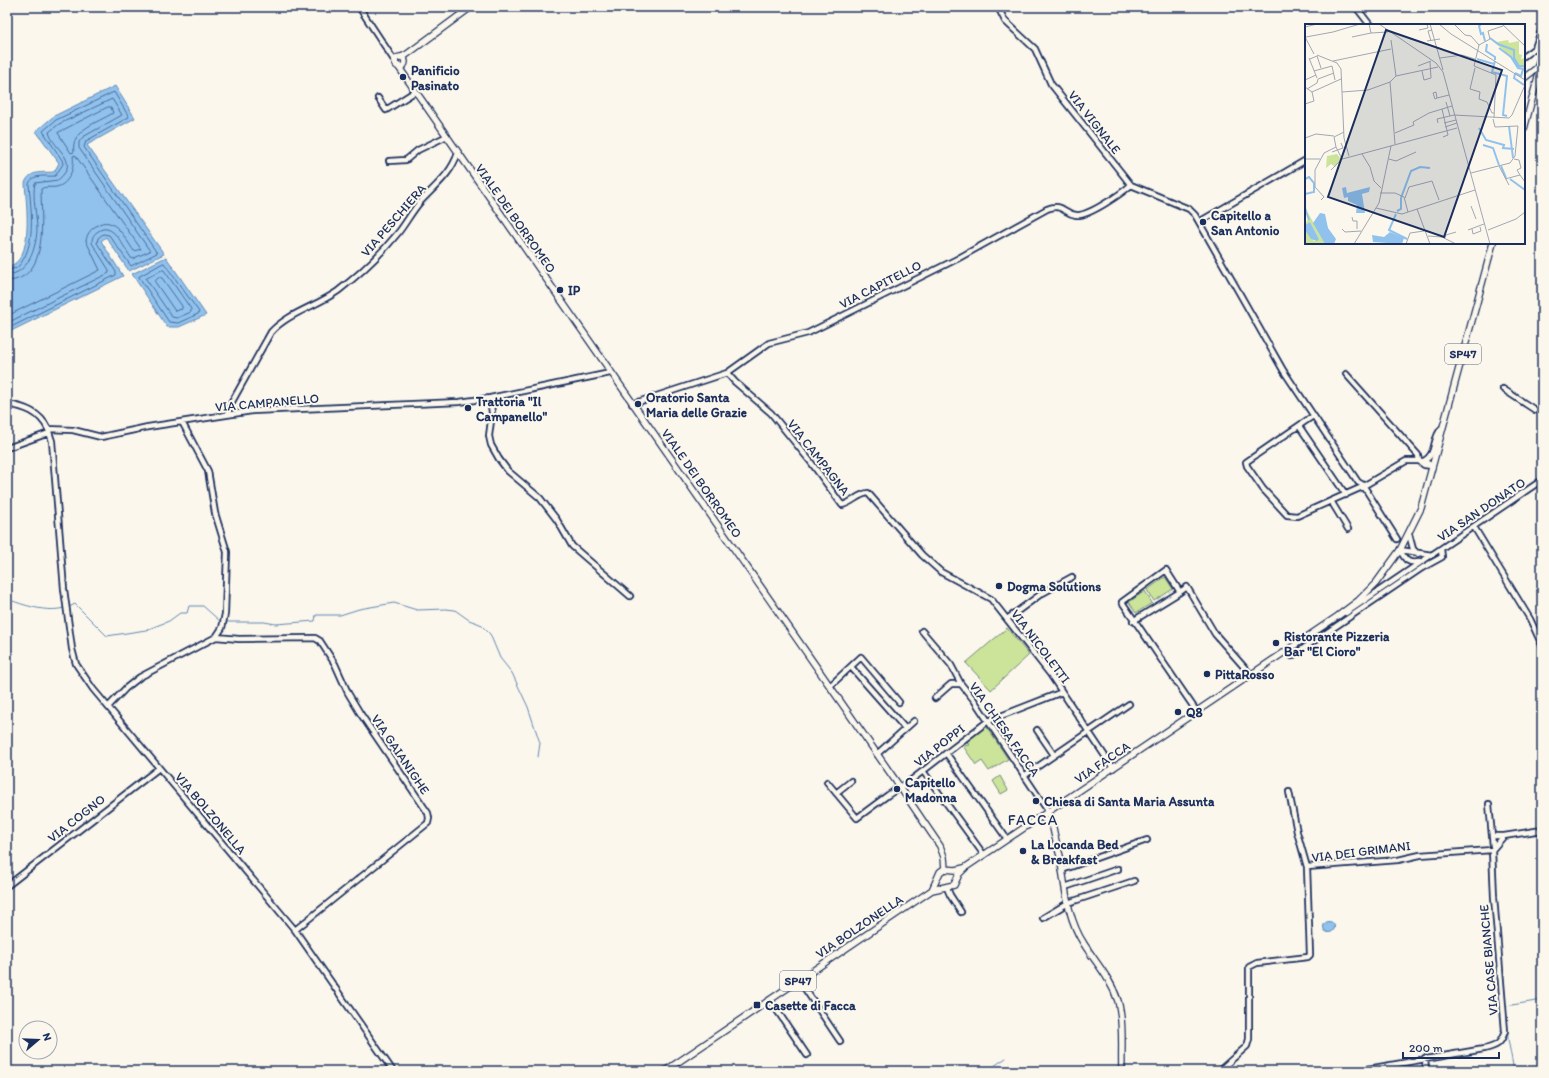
<svg xmlns="http://www.w3.org/2000/svg" width="1549" height="1078" font-family="Itim,sans-serif">
<style>
.green{fill:#cbe49a;stroke:#738a7c}
.water{fill:#90c2ed;stroke:#6187b4}
.lines{fill:none;stroke-linecap:round;stroke-linejoin:round}
.shore{stroke:#4a6a97;stroke-width:1}
.stream{stroke:#6187b4;stroke-width:1}
.minor-casing{stroke:#1b2f5e;stroke-width:8}
.major-casing{stroke:#1b2f5e;stroke-width:8}
.minor{stroke:#fbf7ec;stroke-width:4.5}
.major{stroke:#fbf7ec;stroke-width:5.5}
.poi-dot{fill:#1b2f5e;stroke:#fbf7ec;stroke-width:1.5}
.labels{text-anchor:middle;stroke-width:4;stroke-linejoin:round;paint-order:stroke}
.shield{fill:#fbf7ec;stroke:#5e6b89;stroke-width:1}
.shield-label{font-size:12px;font-weight:bold;fill:#1b2f5e}
.poi-label{font-size:13px;font-weight:bold;fill:#1b2f5e;stroke:#fbf7ec;text-anchor:start}
.street-label{font-size:13px;fill:#1b2f5e;stroke:#fbf7ec}
.quarter-label{font-size:15px;letter-spacing:1px;fill:#1b2f5e;stroke:#fbf7ec}
.inset-river{fill:none;stroke:#90c2ed;stroke-width:2}
.inset-road{fill:none;stroke:#a1a7b3;stroke-width:1}
.view{fill:#1b2f5e;fill-opacity:0.15;stroke:#1b2f5e;stroke-width:2}
.inset-edge{fill:none;stroke:#1b2f5e;stroke-width:2}
</style>
<rect width="100%" height="100%" fill="#fbf7ec"/>
<filter id="ink" filterUnits="userSpaceOnUse"><feTurbulence type="fractalNoise" baseFrequency=".025" numOctaves="2"/><feDisplacementMap in="SourceGraphic" scale="8" xChannelSelector="R" yChannelSelector="G"/><feConvolveMatrix kernelMatrix="1 2 1 2 8 2 1 2 1" color-interpolation-filters="sRGB"/></filter>
<g filter="url(#ink)">
<!-- green -->
<path class="green" d="M1165 577 1173 589 1154 601 1147 590Z
M1145 591 1152 603 1136 613 1129 602Z
M1007 628 1029 655 991 690 966 663Z
M986 726 1008 759 989 771 982 761 976 765 963 746 969 745 966 740Z
M1000 776 1008 790 1001 794 993 781Z"/>
<!-- water -->
<path class="water" d="M115 86 135 118 87 145 164 254 129 271 106 237 101 241 123 276 7 333V267C35 262 26 204 25 183 30 170 41 173 54 172L59 163 36 131 54 116Z
M166 257 206 315 179 327H167L132 274Z
M1323.5 927a5.5 5.5 0 1 1 11 0a5.5 5.5 0 1 1-11 0Z"/>
<g class="lines">
<!-- shore -->
<path class="shore" d="M108 107H111L113 113C97 123 70 130 74 152L71 153 58 133Z
M164 263 199 312 198 314 178 323 169 322 139 277Z
M7 270 17 268C37 247 31 211 29 184 33 173 45 177 55 176L63 164 62 160 43 131 56 120 114 92 129 117 86 141 84 147 157 253 131 266 109 235 103 234 98 238 97 243 116 272V275L7 329
M162 270H164L191 309V312L177 318 172 317 146 279Z
M7 275C28 274 36 249 37 230 37 215 32 198 35 183L58 180C82 160 53 150 49 132L59 124 112 99 122 115 83 137 79 142V148L150 251 132 259C124 249 113 219 97 232 93 235 92 238 92 243L109 270V273L7 323
M160 277 162 278 182 306V309L175 311 155 282 156 280Z
M7 281C50 280 41 217 41 189 45 186 51 188 56 187 69 185 75 167 73 156L75 155 141 249 134 251C125 239 114 213 96 226 90 230 87 234 86 241L100 270 7 316"/>
<!-- stream -->
<path class="stream" d="M7 599C24 605 46 613 64 608
M69 607 75 604 107 636 146 630 169 621 180 613H187L189 606H203L221 622
M226 622H264L276 624 315 621 316 615H340L359 609 394 603 417 610 446 609 455 610 469 620 480 624 490 634 500 658 512 673 528 707 540 743 538 757
M991 1071V1068L1006 1058
M1514 1071 1508 1039 1506 1006 1542 1000"/>
<defs>
<path id="minor" d="M359 7 396 63
M998 7 1005 21 1035 49 1051 84 1131 185 1189 209 1195 215 1283 370 1358 482 1363 485 1397 539
M1356 7 1370 25
M1524 56 1535 48 1542 28
M378 98 386 110 416 91
M389 161 406 160 418 150 447 136
M1199 222 1306 160
M727 373 735 382 771 413 810 461 842 505C852 503 858 494 868 493L922 555 941 572 991 599 1050 674 1113 768
M1346 374 1418 455 1419 461 1424 465 1432 466
M1503 389 1535 410 1542 411
M490 398 492 413 489 436 491 445 499 459 508 471 540 498 557 520 572 546 630 596
M7 404C25 407 40 412 48 429L73 430 101 437 148 427 252 411 459 402 490 398 610 373
M632 404 727 373 769 343 808 333 957 259 1047 209C1063 203 1063 213 1076 215 1088 217 1122 193 1131 185
M228 414V409L271 332C288 313 317 306 338 291 360 274 381 254 398 233 406 223 412 211 421 201 436 185 451 174 458 153
M1313 416 1246 462 1247 466 1263 489 1287 515 1297 516 1360 488 1406 461H1424L1432 466
M1299 426 1346 495
M48 429 52 441 64 589 72 649 76 664 93 689 295 930 393 1071
M7 448 49 433
M1424 461C1438 453 1431 439 1442 428
M1331 501 1348 529
M1474 527 1530 619 1542 645
M1409 534 1413 549 1418 554
M1400 550 1432 555
M1400 550C1405 560 1408 564 1419 562
M1180 592 1187 587 1215 634 1251 675
M1346 613 1542 480
M1007 619 1041 594 1072 577
M1133 621 1180 592 1166 570 1122 602 1197 712
M922 631 951 665 961 684
M216 637 239 639 315 638 320 641 335 664 348 693 360 713 428 813 429 818 428 823 295 930
M1292 656 1422 568 1442 557 1441 549
M851 667 903 726
M830 686 861 657 899 702
M935 698 951 684H961L974 700 1048 811
M108 707 126 688 140 677 216 637 222 628 225 614 227 552 215 513 208 471 182 422
M1037 730 1054 755
M946 753 1007 839
M877 754 914 721
M923 771 984 855
M1024 776 1129 704
M827 782 857 818 888 795 910 781 988 721 1062 692
M1289 792 1297 832 1307 867
M836 793 851 781
M1489 804 1492 836
M1493 846 1492 836H1504
M1062 870 1147 840
M7 886 159 768
M1065 887 1118 869
M947 888 950 895 961 912
M1043 918 1068 903 1134 881
M799 980 840 1041
M770 1000 807 1055
M1425 1058 1426 1071
M1219 1071 1247 1046 1249 1039V967L1257 963 1308 957 1310 955 1307 867 1398 860 1420 855 1492 850
M1356 1071 1484 1049C1497 1046 1501 1044 1505 1031L1494 897 1492 850 1504 836 1542 830"/>
<path id="major" d="M401 57 406 55 471 7
M395 62a5 5 0 1 1 10 0a5 5 0 1 1-10 0Z
M398 66 900 787 940 846 944 857 945 869
M1524 78 1537 68 1542 52
M1524 129 1542 62
M1047 812 1052 821C1053 832 1057 845 1060 856 1065 886 1067 918 1084 944 1096 963 1111 979 1118 1001 1124 1023 1121 1049 1122 1071
M1041 816 1052 826
M932 890 940 872 944 869 956 870 964 868
M665 1071 932 890 954 885 959 874 966 867 1338 616 1358 601 1376 583 1400 550 1421 508 1493 243"/>
</defs>
<!-- minor casing -->
<use href="#minor" class="minor-casing"/>
<!-- major casing -->
<use href="#major" class="major-casing"/>
<!-- minor -->
<use href="#minor" class="minor"/>
<!-- major -->
<use href="#major" class="major"/>
</g>
</g>
<!-- markers -->
<g class="poi-dot">
<circle cx="403" cy="77" r="4"/>
<circle cx="1203" cy="222" r="4"/>
<circle cx="560" cy="290" r="4"/>
<circle cx="638" cy="404" r="4"/>
<circle cx="468" cy="408" r="4"/>
<circle cx="999" cy="586" r="4"/>
<circle cx="1276" cy="643" r="4"/>
<circle cx="1207" cy="674" r="4"/>
<circle cx="1178" cy="712" r="4"/>
<circle cx="897" cy="789" r="4"/>
<circle cx="1036" cy="801" r="4"/>
<circle cx="1023" cy="851" r="4"/>
<rect x="753" y="1001" width="8" height="8" rx="2"/>
</g>
<g class="labels">
<!-- shield labels -->
<g class="shield">
<rect x="1445" y="344" width="36" height="20" rx="3"/>
<rect x="780" y="971" width="36" height="20" rx="3"/>
</g>
<g class="shield-label">
<text x="1463" y="358">SP47</text>
<text x="798" y="985">SP47</text>
</g>
<!-- poi labels -->
<g class="poi-label">
<text x="411" y="75">Panificio<tspan x="411" dy="15">Pasinato</tspan></text>
<text x="1211" y="220">Capitello a<tspan x="1211" dy="15">San Antonio</tspan></text>
<text x="568" y="295">IP</text>
<text x="646" y="402">Oratorio Santa<tspan x="646" dy="15">Maria delle Grazie</tspan></text>
<text x="476" y="406">Trattoria "Il<tspan x="476" dy="15">Campanello"</tspan></text>
<text x="1007" y="591">Dogma Solutions</text>
<text x="1284" y="641">Ristorante Pizzeria<tspan x="1284" dy="15">Bar "El Cioro"</tspan></text>
<text x="1215" y="679">PittaRosso</text>
<text x="1186" y="717">Q8</text>
<text x="905" y="787">Capitello<tspan x="905" dy="15">Madonna</tspan></text>
<text x="1044" y="806">Chiesa di Santa Maria Assunta</text>
<text x="1031" y="849">La Locanda Bed<tspan x="1031" dy="15">&amp; Breakfast</tspan></text>
<text x="765" y="1010">Casette di Facca</text>
</g>
<!-- street labels -->
<g class="street-label">
<text transform="translate(1095 122) rotate(52)" y="5">VIA VIGNALE</text>
<text transform="translate(516 218) rotate(55)" y="5">VIALE DEI BORROMEO</text>
<text transform="translate(393 220) rotate(-49)" y="5">VIA PESCHIERA</text>
<text transform="translate(880 284) rotate(-27)" y="5">VIA CAPITELLO</text>
<text transform="translate(267 402) rotate(-5)" y="5">VIA CAMPANELLO</text>
<text transform="translate(819 457) rotate(52)" y="5">VIA CAMPAGNA</text>
<text transform="translate(702 483) rotate(55)" y="5">VIALE DEI BORROMEO</text>
<text transform="translate(1481 509) rotate(-34)" y="5">VIA SAN DONATO</text>
<text transform="translate(1041 646) rotate(53)" y="5">VIA NICOLETTI</text>
<text transform="translate(1005 729) rotate(55)" y="5">VIA CHIESA FACCA</text>
<text transform="translate(939 745) rotate(-38)" y="5">VIA POPPI</text>
<text transform="translate(401 754) rotate(56)" y="5">VIA GAIANIGHE</text>
<text transform="translate(1102 762) rotate(-34)" y="5">VIA FACCA</text>
<text transform="translate(211 813) rotate(50)" y="5">VIA BOLZONELLA</text>
<text transform="translate(76 818) rotate(-38)" y="5">VIA COGNO</text>
<text transform="translate(1361 851) rotate(-7)" y="5">VIA DEI GRIMANI</text>
<text transform="translate(859 926) rotate(-34)" y="5">VIA BOLZONELLA</text>
<text transform="translate(1488 960) rotate(-95)" y="5">VIA CASE BIANCHE</text>
</g>
<!-- quarter labels -->
<g class="quarter-label">
<text x="1033" y="825">FACCA</text>
</g>
</g>
<!-- overview -->
<g transform="translate(1305 24)">
<rect width="220" height="220" fill="#fbf7ec"/>
<path d="M186 15 192 18 203 16 204 19 214 17V30L217 31 216 35 220 34V47L213 44 206 33ZM32 130 36 135 30 143 26 140 21 144 22 132ZM0 164 2 187 20 220H0V206L9 217 14 215 5 198 0 201 3 195Z" fill="#cbe49a"/>
<path d="M41 163 42 169 65 163 64 168 53 171 57 170 60 189H51L52 181 43 177V173L39 174 37 164ZM15 189 20 190 23 204 31 215 29 220H20L8 199ZM5 198 14 215 12 217 6 215 0 206V201ZM85 208 99 214 97 220 68 218 67 211 79 213Z" fill="#90c2ed"/>
<path class="inset-river" d="M176 0 174 2 176 10 178 9 180 17M185 14 193 20 209 26V34L214 42H220M182 20 181 27 190 33V36M194 24 206 33 213 44 218 45 216 52 210 49M172 35 189 40M190 37 187 48 202 52 198 91 202 92M210 50 209 54 219 61M204 102 208 134M174 104 181 116 199 121 198 124 209 125M178 121 188 124 194 141M196 142 201 154M0 155 4 153 9 159V168L0 170M205 155 220 166M0 184 4 196M92 187 96 185V174L106 147 115 143 125 144M91 190 84 206 102 215"/>
<path class="inset-road" d="M64 0 66 9 83 8M74 0 131 39 138 48 185 220M125 0 138 46M134 0 146 10 220 56M149 0 160 11 166 12 174 21M197 0 220 22M0 3 12 0M114 6 123 4 122 0M0 13 9 30M1 13 28 8 55 0M47 13 66 9M86 16 91 52M122 17 135 15M126 17 123 7 127 6M12 31 32 39 36 45 39 114 44 132M4 34 12 54M135 34 157 31 170 35M5 35 12 32 16 44M28 37 86 25M113 42 126 37M170 44 165 65 175 68 174 75 182 78 187 89H189M9 47 27 42 30 56M117 47 119 56 126 54 125 38M91 52 133 43M13 55 29 49M0 56 11 51M85 58 90 120M0 63 7 68 9 77 0 80M2 65 12 59 13 55M7 68 36 55M37 68 63 66 85 58 91 52M132 74 131 68 128 69 130 75 132 74 144 71M141 78 145 92M137 85 143 111 138 113M149 91 204 94 207 91 220 61M189 94 191 51 169 42 174 21 185 15 183 7 198 2M133 99 132 95 149 91M139 99 151 96M140 103 152 99M39 108 29 113 31 123 37 135 45 133M90 109 109 101 108 98 124 89 147 82M0 114 11 110 29 112M27 128 38 124 36 119M57 130 65 143 69 157 76 164M45 133 152 104M0 135H15M84 135 91 137 111 128M209 135 214 136 216 144 212 146 215 151M194 142 204 161M26 146 37 135M166 149 205 139 210 132 213 102 190 103 188 95M200 155 215 151 220 158M75 169H90L99 173 103 188M100 174 104 163 127 157 134 176M16 176 19 173 10 163V146L19 129 31 123M166 182 171 195M71 184 97 190 170 166M112 185 125 220M47 193 48 197H52V205M37 205 40 208 56 207M167 205 168 210 176 207 175 203M163 206 179 200M183 206 211 195 220 188M123 212 137 213 151 220M140 214 141 211 151 208M49 220 74 179 86 122M101 220 105 209 119 207"/>
<path class="view" d="M81 6 197 46 139 213 23 173Z"/>
<rect width="220" height="220" class="inset-edge"/>
</g>
<!-- margin -->
<rect width="1549" height="1078" fill="none" stroke="#fbf7ec" stroke-width="24"/>
<rect x="12" y="12" width="1525" height="1054" fill="none" stroke="#1b2f5e" stroke-width="1.5" filter="url(#ink)"/>
<!-- north arrow -->
<g transform="translate(38 1040) rotate(71)"><circle r="19" fill="#fbf7ec" stroke="#a1a7b3"/>
<path d="M0-3L7 15L0 10L-7 15Z" fill="#1b2f5e"/>
<text y="-6" font-size="11" font-weight="bold" text-anchor="middle" fill="#1b2f5e">N</text>
</g>
<!-- scale -->
<path d="M1403 1052v6h96v-6" fill="none" stroke="#1b2f5e" stroke-width="2"/>
<text x="1409" y="1052" font-size="12" fill="#1b2f5e" stroke="#fbf7ec" stroke-width="3" paint-order="stroke">200 m</text>
</svg>
